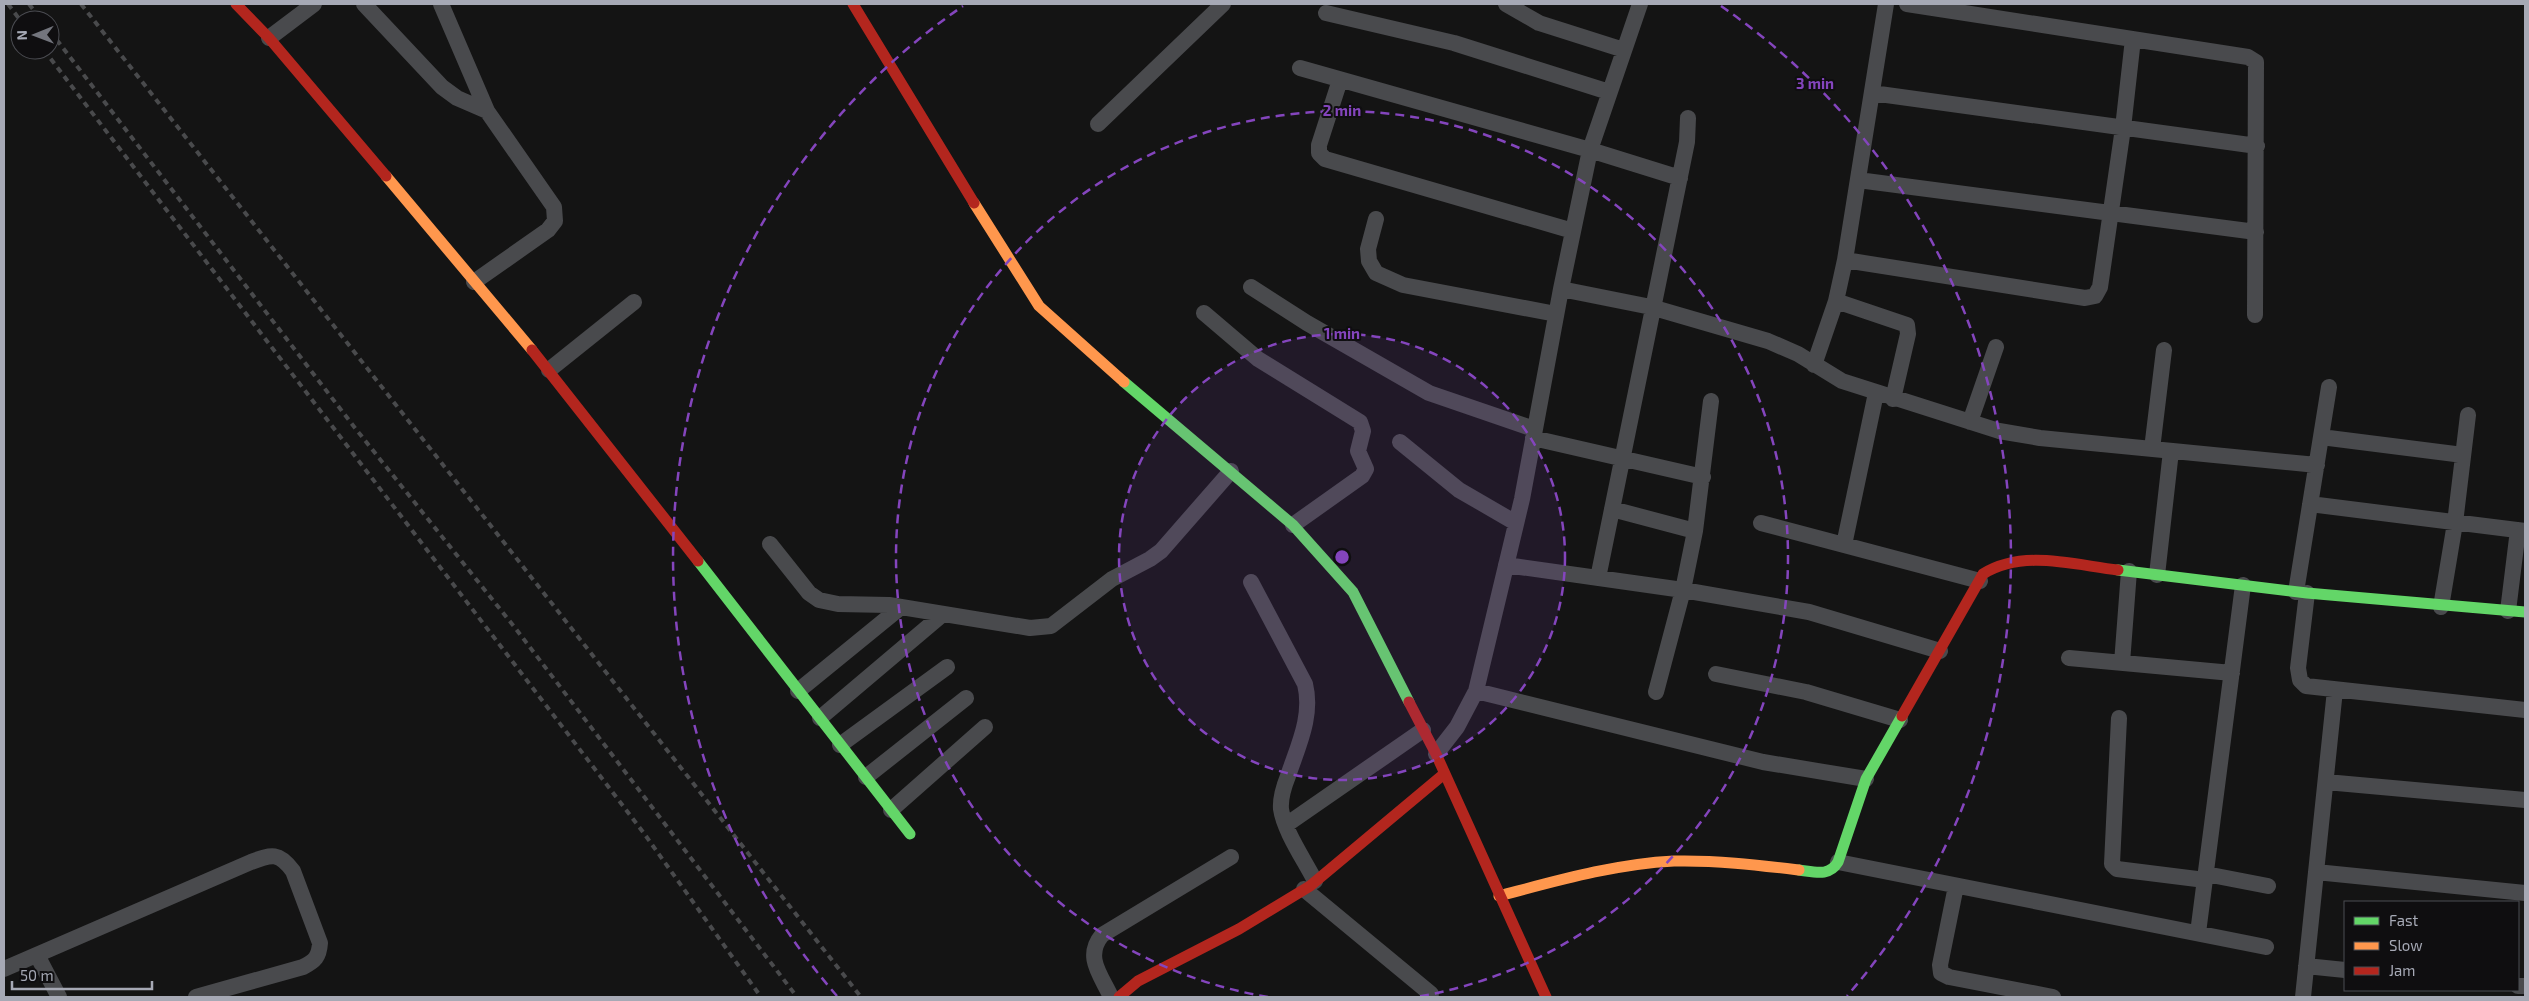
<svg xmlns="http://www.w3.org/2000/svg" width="2529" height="1001" font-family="'Exo 2',sans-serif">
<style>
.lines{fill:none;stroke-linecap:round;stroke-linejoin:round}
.street{stroke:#494a4d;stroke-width:16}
.fast{stroke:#63d668;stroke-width:11}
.slow{stroke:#ff974d;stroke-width:11}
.jam{stroke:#b3261e;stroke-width:11}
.rail{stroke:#494a4c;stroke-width:4;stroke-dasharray:6 5;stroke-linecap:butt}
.ring{fill:none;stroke:#8445bd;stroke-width:2.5;stroke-dasharray:9 6}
.centre{fill:#8445bd;stroke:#0f0e10;stroke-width:2.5}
.ring-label{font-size:15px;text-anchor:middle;font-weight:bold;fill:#8445bd;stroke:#0f0e10;stroke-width:4;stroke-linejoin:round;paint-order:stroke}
</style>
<rect width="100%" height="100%" fill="#141414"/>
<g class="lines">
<!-- street -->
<path class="street" d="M364 4 442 87 457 98 487 111 554 207 555 221 548 230 474 282
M441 4 487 111
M1506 4 1539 23 1624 50
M1907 4 2248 57 2256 62 2255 315
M1326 13 1454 43 1609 92
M269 38 314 4
M1300 68 1590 150 1680 178
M1340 80 1319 145V153L1325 159 1573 231
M1872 93 2257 146
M1098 124 1223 4
M1858 180 2256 232
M1376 219 1368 249 1369 261 1376 273 1403 285 1556 314
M1845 260 2085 298 2095 296 2100 287 2123 128 2133 39
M1251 287 1307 323 1429 393 1534 429
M1561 289 1651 307 1768 341 1798 354 1842 381 1999 431 2040 438 2317 465
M1836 301 1907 325 1908 334 1893 399
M1204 313 1258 359 1360 422 1363 431 1358 451 1366 469 1362 476 1293 525
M1814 365 1836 301 1845 260 1886 4
M549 370 634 302
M1970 422 1996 347
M2321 437 2463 455
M1533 438 1703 477
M1400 442 1459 490 1516 523
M2152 449 2164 350
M2310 504 2525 531
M1612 509 1695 531
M1761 523 1980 581
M770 544 809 593 819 600 838 604 889 605 1030 628 1051 626 1112 579 1150 559 1161 551 1231 471
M1844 545 1876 393
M1506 565 1683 590 1809 612 1940 651
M2157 575 2171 451
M1598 578 1687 142 1688 118
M1251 582 1305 684C1313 716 1298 746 1288 776 1284 786 1280 797 1281 809 1284 831 1305 861 1315 881
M2296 592 2329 387
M2307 593 2298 668 2300 680 2306 686 2525 710
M2441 607 2455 523 2468 415
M2508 611 2518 530
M2069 658 2232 673
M2122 663 2129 571
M1716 674 1806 692 1900 720
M798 691 901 607
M1476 691 1763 762 1866 779
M1656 692 1683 590 1695 531 1711 401
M820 718 943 614
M2119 718 2112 864 2117 869 2205 880
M840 745 947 667
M1436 754 1457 727 1476 691 1522 499 1561 289 1590 150 1640 4
M866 777 966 698
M2326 782 2525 800
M891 810 985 727
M1286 825 1423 730
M1838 862 2266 947
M2316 872 2525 893
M2206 874 2268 886
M1956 886 1940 965 1941 973 1949 977 2053 997
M1304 889 1431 994
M2198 933 2243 585
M37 955 59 997
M2306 966 2345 970
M4 969 251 862C272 854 279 852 293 871L320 943C319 957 315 961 303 967L196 997
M2518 986H2525
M1111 997C1101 975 1084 957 1102 935L1231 857
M2303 997 2335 690"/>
<!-- fast -->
<path class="fast" d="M1124 382 1293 525 1353 592 1409 702
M698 561 910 834
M2118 570 2307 593 2525 612
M1799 870C1815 872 1829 877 1838 862L1866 779 1902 716"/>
<!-- slow -->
<path class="slow" d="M386 176 532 350
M974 203 1039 306 1124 382
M1499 896C1556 881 1614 864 1674 861 1716 860 1757 865 1799 870"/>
<!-- jam -->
<path class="jam" d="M236 4 269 38 386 176
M853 4 974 203
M532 350 698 561
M1409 702 1436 754 1546 997
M1902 716 1983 574C2023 549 2074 565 2118 570
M1119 997 1138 981 1239 929 1310 886 1444 774"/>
<!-- rail -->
<path class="rail" d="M8 4 20 20
M29 4 41 20
M81 4 861 997
M50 31 355 428 516 629 797 997
M44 50 643 832 761 997"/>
</g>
<!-- distance rings -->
<circle cx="1342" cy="557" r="223" fill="#8445bd" fill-opacity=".12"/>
<g class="ring">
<circle cx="1342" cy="557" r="223"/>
<path d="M1268 997A446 446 0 1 1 1416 997"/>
<path d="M837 996A669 669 0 0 1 963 6M1721 6A669 669 0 0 1 1847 996"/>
</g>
<circle cx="1342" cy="557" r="8" class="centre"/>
<g class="ring-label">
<text x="1815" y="89">3 min</text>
<text x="1342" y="116">2 min</text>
<text x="1342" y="339">1 min</text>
</g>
<!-- border -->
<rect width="2529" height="1001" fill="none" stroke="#a6a9b5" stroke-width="10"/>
<!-- legend -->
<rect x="2344" y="901" width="175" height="90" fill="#0f0e10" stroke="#4b4c52"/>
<rect x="2354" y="917" width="25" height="8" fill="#63d668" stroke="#4b4c52"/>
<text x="2389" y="926" font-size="15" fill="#a6a9b5">Fast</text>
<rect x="2354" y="942" width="25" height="8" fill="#ff974d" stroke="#4b4c52"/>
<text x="2389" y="951" font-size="15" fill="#a6a9b5">Slow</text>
<rect x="2354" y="967" width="25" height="8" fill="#b3261e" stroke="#4b4c52"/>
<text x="2389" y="976" font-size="15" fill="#a6a9b5">Jam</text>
<!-- north arrow -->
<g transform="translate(35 35) rotate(269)"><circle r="24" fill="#0f0e10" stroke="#4b4c52"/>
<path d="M0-4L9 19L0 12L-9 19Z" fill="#73757d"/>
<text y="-8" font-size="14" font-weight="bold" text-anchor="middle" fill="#a6a9b5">N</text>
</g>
<!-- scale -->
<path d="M12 981v8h140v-8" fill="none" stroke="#a6a9b5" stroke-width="2.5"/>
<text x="20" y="981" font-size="15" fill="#a6a9b5" stroke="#0f0e10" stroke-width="4" paint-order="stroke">50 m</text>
</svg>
